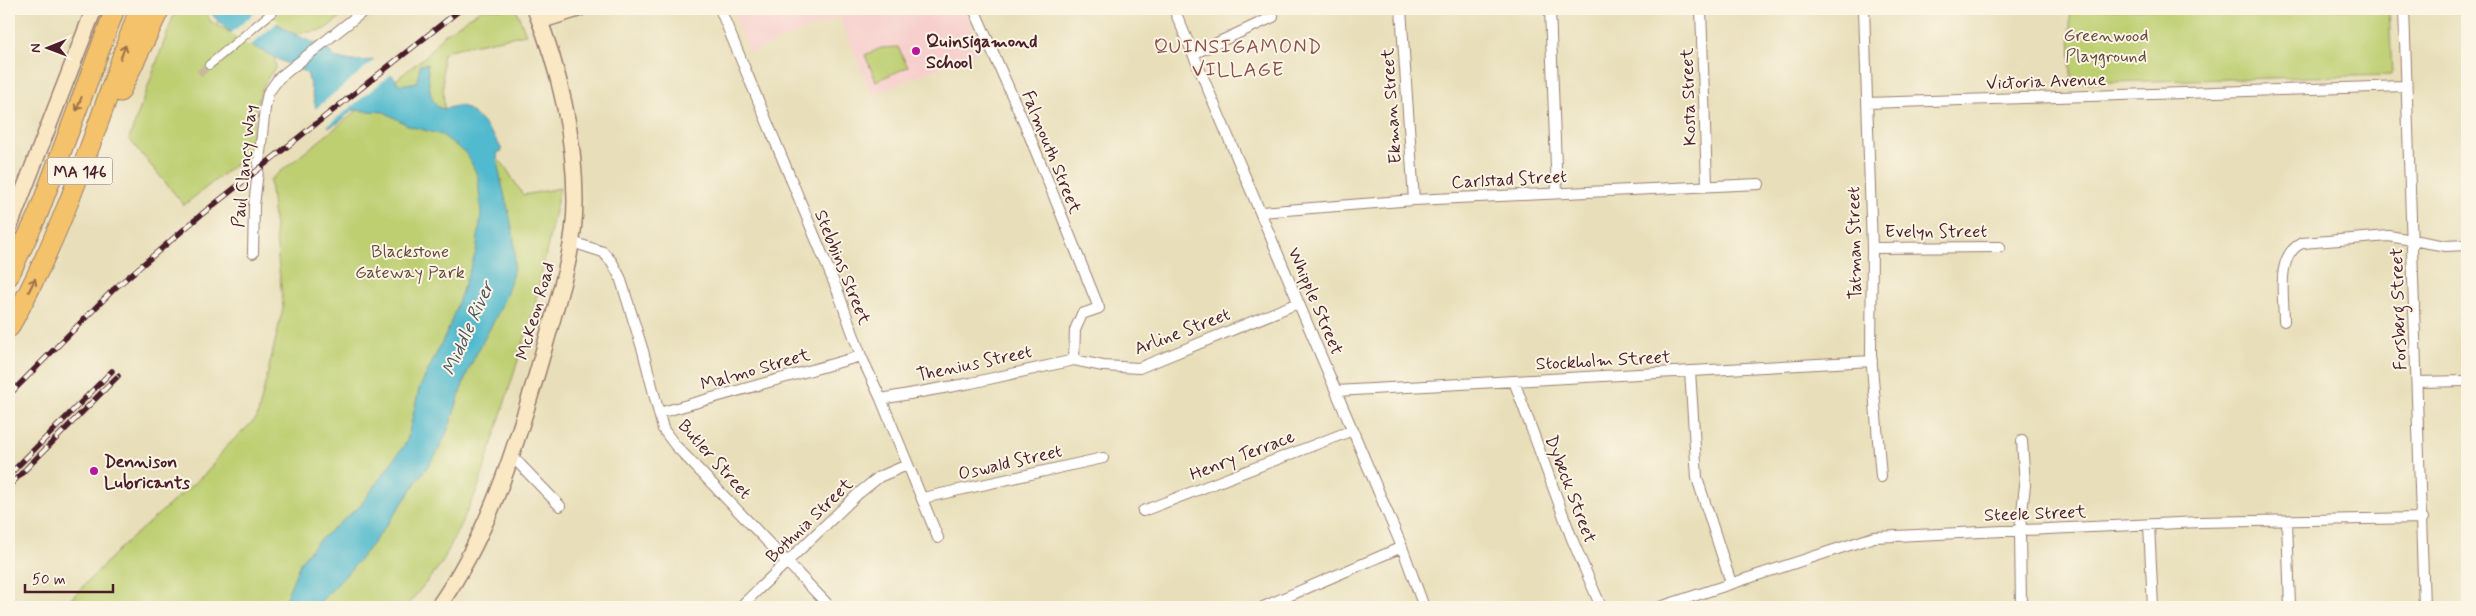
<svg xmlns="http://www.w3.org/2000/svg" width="2476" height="616" font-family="Mynerve,sans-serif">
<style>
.built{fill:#f7d0ce}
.green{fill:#becf72;stroke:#84774e}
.water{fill:#51bace;stroke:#4e6c7c}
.pier{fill:#e8dfba}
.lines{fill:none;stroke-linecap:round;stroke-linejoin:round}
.pedestrian-tunnel{stroke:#c8b99d;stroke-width:8;stroke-dasharray:8 4;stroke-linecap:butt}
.pedestrian-casing{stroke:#997f72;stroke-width:10}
.minor-casing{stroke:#997f72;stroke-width:12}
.secondary-casing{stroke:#997f72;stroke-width:18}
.motorway-casing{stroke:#997f72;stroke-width:21}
.pedestrian{stroke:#fff;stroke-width:8}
.minor{stroke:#fff;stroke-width:10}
.secondary{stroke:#fae7c3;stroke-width:15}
.motorway{stroke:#f3c26a;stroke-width:19}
.rail-casing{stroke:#4a1f2b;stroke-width:5.5}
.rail{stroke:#fcf5e5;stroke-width:4;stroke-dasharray:11;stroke-linecap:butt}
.oneway{stroke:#9e704a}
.poi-dot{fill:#b5179e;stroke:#fcf5e5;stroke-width:2}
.labels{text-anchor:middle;stroke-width:4;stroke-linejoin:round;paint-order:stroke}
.shield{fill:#fcf5e5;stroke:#7f5f63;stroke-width:1}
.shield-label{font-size:16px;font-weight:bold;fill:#4a1f2b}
.park-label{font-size:18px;fill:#674b3d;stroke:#fcf5e5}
.poi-label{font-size:18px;font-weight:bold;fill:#4a1f2b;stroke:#fcf5e5;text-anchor:start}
.street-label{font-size:18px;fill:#4a1f2b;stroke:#fcf5e5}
.water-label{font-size:19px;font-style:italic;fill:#4c5564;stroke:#fcf5e5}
.quarter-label{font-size:20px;letter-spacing:1px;fill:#89504f;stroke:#fcf5e5}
</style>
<rect width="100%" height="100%" fill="#fcf5e5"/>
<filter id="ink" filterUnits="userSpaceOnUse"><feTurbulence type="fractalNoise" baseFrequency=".02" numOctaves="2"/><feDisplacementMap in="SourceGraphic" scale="10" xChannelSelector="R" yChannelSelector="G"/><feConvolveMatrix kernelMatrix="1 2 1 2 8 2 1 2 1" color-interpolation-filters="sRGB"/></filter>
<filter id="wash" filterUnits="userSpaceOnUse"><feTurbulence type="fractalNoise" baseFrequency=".0096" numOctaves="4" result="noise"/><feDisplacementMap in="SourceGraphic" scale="20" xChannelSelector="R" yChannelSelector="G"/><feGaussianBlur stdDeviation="1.12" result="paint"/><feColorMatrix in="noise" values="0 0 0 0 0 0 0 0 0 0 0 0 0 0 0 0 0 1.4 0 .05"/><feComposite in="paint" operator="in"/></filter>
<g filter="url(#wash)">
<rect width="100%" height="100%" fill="#e8dfba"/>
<!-- built -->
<path class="built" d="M732 9H964L981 50 872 95 839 17 749 53Z"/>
<!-- green -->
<path class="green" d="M176 9H205L210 21 274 57 276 68C254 89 255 124 251 152L184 205 129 139Z
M253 9H351L324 30 294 34Z
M482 9H516L526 34 448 50 442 56 444 107 504 165 523 195 560 188 534 309 478 488 442 563 406 607H63L121 547 208 471 225 448 257 418 283 308 270 180 427 55 442 36Z
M2070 9H2389L2392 75 2071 83Z
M898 47 908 67 876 81 865 55 881 48Z"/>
<!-- water -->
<path class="water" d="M209 9H253L294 34 327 49 336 58 353 61 380 60 400 85 417 82 420 65 427 64C429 75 428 96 436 105 442 113 452 105 461 106 473 108 499 140 502 151L497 153C499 192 521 232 513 272 506 306 483 338 469 369 458 394 453 423 440 447 435 458 426 468 419 478 387 528 357 566 315 607H282L301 561 317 542 360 506 407 441 419 389 449 328 476 252 481 216 478 177 467 154 442 135 409 126 384 112 352 110 340 122 329 127 316 108 307 73C278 59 224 37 209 9Z"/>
<!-- pier -->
<path class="pier" d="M259 9 279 21 250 46 230 34Z
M377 58H382L394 72 326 127 314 110Z"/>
</g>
<g filter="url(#ink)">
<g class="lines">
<!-- pedestrian-tunnel -->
<path class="pedestrian-tunnel" d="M199 74 209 65"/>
<defs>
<path id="pedestrian" d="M209 65 276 9"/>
<path id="minor" d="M720 9 838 292 861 356 881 399 938 538
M974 9 1028 132 1099 308 1082 314 1075 330 1074 360
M1174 9 1402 547 1424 607
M1401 9 1414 200
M1550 9 1557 193
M1701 9 1707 185
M1864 9 1872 248 1871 354 1881 477
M2404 9 2424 607
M1193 54 1273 17 1272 9
M1867 103 2406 86
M1261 212 1414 200 1759 184
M572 242 603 252 612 262 620 277 643 351 663 429 675 445 830 607
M1872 248 2000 247
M253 253 254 206 265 108 268 93 279 78 366 9
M2284 321C2284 298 2275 255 2302 243L2389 236 2446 246 2467 245
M1690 371 1697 478 1731 583
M1514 381 1572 539 1601 607
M2417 382 2467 381
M1336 391 1872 361
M881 399 971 383 1074 360 1103 366 1139 368 1298 303
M659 413 861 356
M510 454 560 506
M923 498 1103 458
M1143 511 1353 430
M2287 521 2290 607
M2149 525 2153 607
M740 607 859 493 879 477 907 465
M1263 607 1402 547
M1660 607 1874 537 2200 522 2423 518
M2021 607 2020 530 2025 485 2022 441"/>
<path id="secondary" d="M540 21 578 9
M9 228 94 9
M438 607C493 529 520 433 546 342 559 295 575 250 575 201 575 137 559 68 535 9"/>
<path id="motorway" d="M120 92 160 9
M9 276 38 214 115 9
M9 328C66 228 100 116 139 9"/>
</defs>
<!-- pedestrian casing -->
<use href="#pedestrian" class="pedestrian-casing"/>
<!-- minor casing -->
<use href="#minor" class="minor-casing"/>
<!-- secondary casing -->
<use href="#secondary" class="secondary-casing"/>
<!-- motorway casing -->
<use href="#motorway" class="motorway-casing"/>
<!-- pedestrian -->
<use href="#pedestrian" class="pedestrian"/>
<!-- minor -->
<use href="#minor" class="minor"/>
<!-- secondary -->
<use href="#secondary" class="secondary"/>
<!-- motorway -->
<use href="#motorway" class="motorway"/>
<defs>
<path id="rail" d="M9 395 114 289 202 214 461 9
M9 475 112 371
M9 486 118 376"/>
</defs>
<!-- rail casing -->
<use href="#rail" class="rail-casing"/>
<!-- rail -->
<use href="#rail" class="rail"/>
</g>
<!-- one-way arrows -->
<defs><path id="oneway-shaft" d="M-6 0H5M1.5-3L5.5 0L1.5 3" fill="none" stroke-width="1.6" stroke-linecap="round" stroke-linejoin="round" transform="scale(1.25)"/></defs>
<g class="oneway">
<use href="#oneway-shaft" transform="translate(123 52) rotate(-70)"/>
<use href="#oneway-shaft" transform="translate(79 104) rotate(110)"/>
<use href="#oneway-shaft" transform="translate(32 285) rotate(-63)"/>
</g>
</g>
<!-- markers -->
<g class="poi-dot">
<circle cx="916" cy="51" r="5"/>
<circle cx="94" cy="471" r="5"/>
</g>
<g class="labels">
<!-- shield labels -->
<rect class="shield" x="47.5" y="157.5" width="65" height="27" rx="4"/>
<g class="shield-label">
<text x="80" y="177">MA 146</text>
</g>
<!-- park labels -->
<g class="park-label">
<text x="2106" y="41">Greenwood<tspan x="2106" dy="21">Playground</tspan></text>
<text x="410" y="257">Blackstone<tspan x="410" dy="21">Gateway Park</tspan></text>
</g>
<!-- poi labels -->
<g class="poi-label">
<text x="926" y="47">Quinsigamond<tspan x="926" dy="21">School</tspan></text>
<text x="104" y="467">Dennison<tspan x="104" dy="21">Lubricants</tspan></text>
</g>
<!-- street labels -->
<g class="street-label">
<text transform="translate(2046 81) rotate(-2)" y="6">Victoria Avenue</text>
<text transform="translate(1688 97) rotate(-92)" y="6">Kosta Street</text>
<text transform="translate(1391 106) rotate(-94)" y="6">Ekman Street</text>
<text transform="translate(1052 152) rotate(68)" y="6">Falmouth Street</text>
<text transform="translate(244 166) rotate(-84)" y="6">Paul Clancy Way</text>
<text transform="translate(1509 179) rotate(-3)" y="6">Carlstad Street</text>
<text x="1936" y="237">Evelyn Street</text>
<text transform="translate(1854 243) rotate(-91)" y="6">Tatman Street</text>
<text transform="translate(843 267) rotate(68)" y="6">Stebbins Street</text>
<text transform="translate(1316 301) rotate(67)" y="6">Whipple Street</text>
<text transform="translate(2398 309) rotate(-92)" y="6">Forsberg Street</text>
<text transform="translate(535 311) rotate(-74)" y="6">McKeon Road</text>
<text transform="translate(1182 331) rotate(-21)" y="6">Arline Street</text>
<text transform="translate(1603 360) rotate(-3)" y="6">Stockholm Street</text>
<text transform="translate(974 363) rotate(-12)" y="6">Thenius Street</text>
<text transform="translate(755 369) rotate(-16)" y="6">Malmo Street</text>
<text transform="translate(1242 455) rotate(-21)" y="6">Henry Terrace</text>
<text transform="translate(715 459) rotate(48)" y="6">Butler Street</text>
<text transform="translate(1010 462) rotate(-13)" y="6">Oswald Street</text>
<text transform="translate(1571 489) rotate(69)" y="6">Dybeck Street</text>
<text transform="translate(2035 513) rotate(-2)" y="6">Steele Street</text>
<text transform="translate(809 520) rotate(-44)" y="6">Bothnia Street</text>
</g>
<!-- water labels -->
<g class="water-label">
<text transform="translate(467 328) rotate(-66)" y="7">Middle River</text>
</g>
<!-- quarter labels -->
<g class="quarter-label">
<text x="1238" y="53">QUINSIGAMOND<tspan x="1238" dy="23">VILLAGE</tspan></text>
</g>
</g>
<!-- margin -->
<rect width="2476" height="616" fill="none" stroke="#fcf5e5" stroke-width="30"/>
<!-- north arrow -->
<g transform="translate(48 48) rotate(269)" stroke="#fcf5e5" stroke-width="4" paint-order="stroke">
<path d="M0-4L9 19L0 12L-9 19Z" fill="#4a1f2b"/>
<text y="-8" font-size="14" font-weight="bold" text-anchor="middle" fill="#4a1f2b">N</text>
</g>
<!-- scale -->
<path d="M25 584v8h88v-8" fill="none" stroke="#4a1f2b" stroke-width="2.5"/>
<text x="32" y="584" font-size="15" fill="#4a1f2b" stroke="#fcf5e5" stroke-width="4" paint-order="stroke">50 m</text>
</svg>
